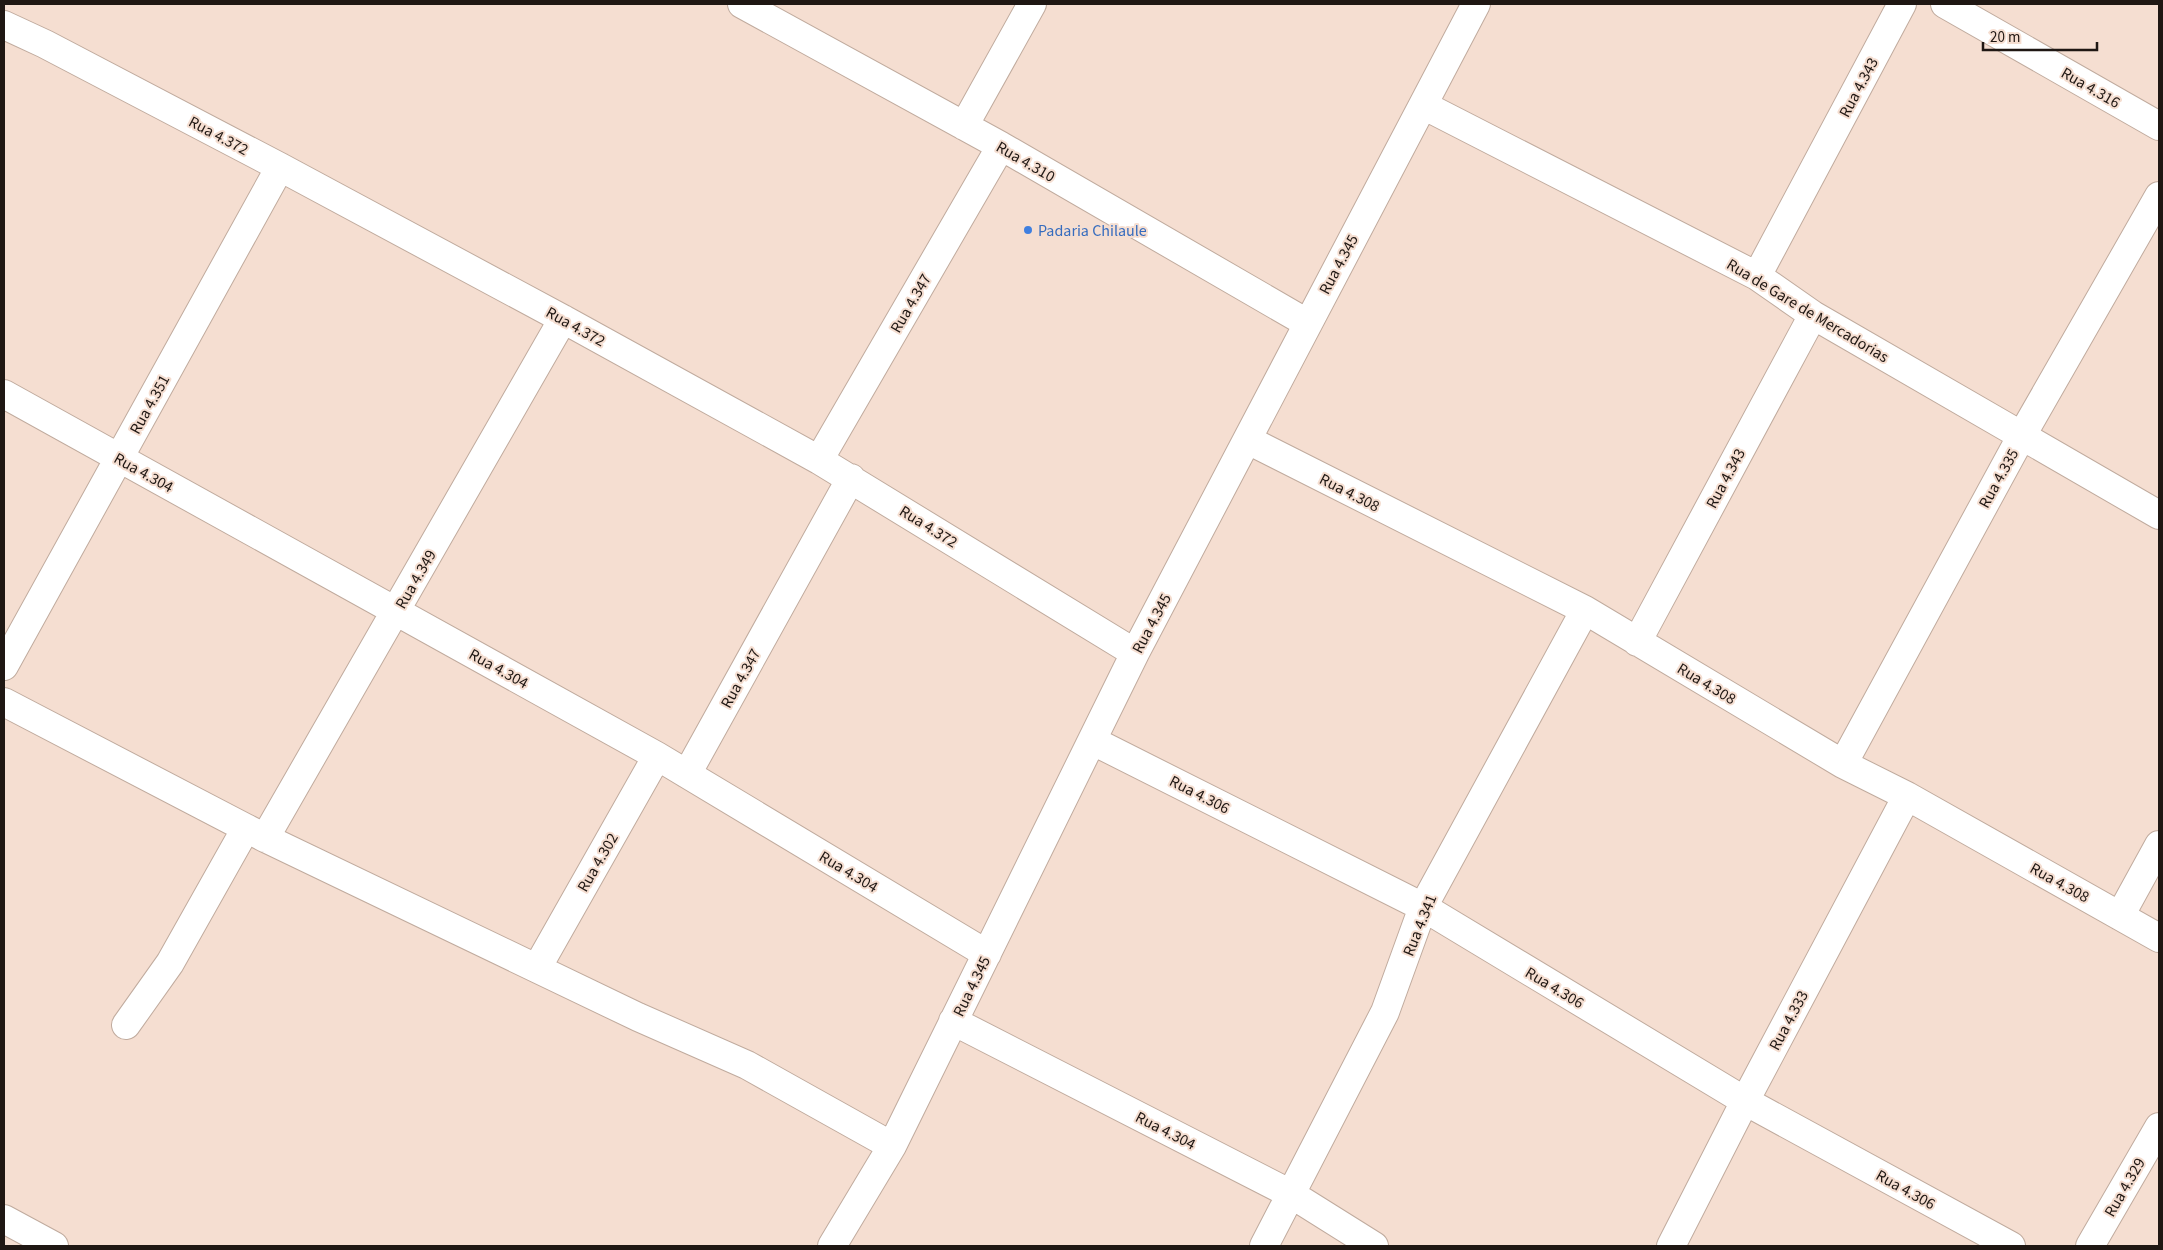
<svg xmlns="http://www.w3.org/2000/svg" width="2163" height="1250" font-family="'Source Sans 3',sans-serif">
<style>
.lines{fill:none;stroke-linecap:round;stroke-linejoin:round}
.minor-casing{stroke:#c0ab9e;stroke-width:30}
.minor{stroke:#fff;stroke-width:28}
.shop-dot{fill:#3f7fe0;stroke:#f5ded1;stroke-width:2}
.labels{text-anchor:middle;stroke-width:4;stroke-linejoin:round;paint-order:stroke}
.street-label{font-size:16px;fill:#1f1713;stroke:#f5ded1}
.shop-label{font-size:16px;fill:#366cbe;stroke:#f5ded1;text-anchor:start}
</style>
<rect width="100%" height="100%" fill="#f5ded1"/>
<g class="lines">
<defs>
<path id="minor" d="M742 4 1001 146 1307 323
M1945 4 2159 126
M4 25 45 44 280 167 563 319 819 460 1135 653
M1423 105 1757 276 1813 315 2159 515
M964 126 1032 4
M1757 276 1902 4
M4 394 657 756 987 954
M1248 440 1585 610 1843 764 1907 796 2159 938
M819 460 1001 146
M1637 642 1813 315
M4 666 280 167
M4 702 265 838 638 1017 747 1065 892 1146
M1093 741 1423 907 1745 1101 2011 1246
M1843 764 2021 437 2159 196
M687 774 851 478
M265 838 563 319
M2120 916 2159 845
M537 968 657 756
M953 1021 1291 1194 1374 1246
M126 1025 170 963 246 828
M4 1219 54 1246
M832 1246 892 1146 1135 653 1476 4
M1264 1246 1385 1012 1423 907 1585 610
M1671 1246 1745 1101 1907 796
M2090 1246 2159 1127"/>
</defs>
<!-- minor casing -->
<use href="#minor" class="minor-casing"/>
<!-- minor -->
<use href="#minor" class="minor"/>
</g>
<!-- markers -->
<circle class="shop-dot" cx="1028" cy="230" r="5"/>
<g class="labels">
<!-- street labels -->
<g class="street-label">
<text transform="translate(1858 87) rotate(-62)" y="6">Rua 4.343</text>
<text transform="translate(2091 87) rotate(30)" y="6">Rua 4.316</text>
<text transform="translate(219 135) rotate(28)" y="6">Rua 4.372</text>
<text transform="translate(1026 161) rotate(30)" y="6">Rua 4.310</text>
<text transform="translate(1338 264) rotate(-62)" y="6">Rua 4.345</text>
<text transform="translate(910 303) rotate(-60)" y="6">Rua 4.347</text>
<text transform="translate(1808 310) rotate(31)" y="6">Rua de Gare de Mercadorias</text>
<text transform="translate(576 326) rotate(29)" y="6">Rua 4.372</text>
<text transform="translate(149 404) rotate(-61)" y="6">Rua 4.351</text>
<text transform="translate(144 472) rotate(29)" y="6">Rua 4.304</text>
<text transform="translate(1725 478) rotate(-62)" y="6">Rua 4.343</text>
<text transform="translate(1998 478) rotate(-61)" y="6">Rua 4.335</text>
<text transform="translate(1350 492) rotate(27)" y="6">Rua 4.308</text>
<text transform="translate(929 526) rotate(32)" y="6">Rua 4.372</text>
<text transform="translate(415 579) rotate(-60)" y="6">Rua 4.349</text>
<text transform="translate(1151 623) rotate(-62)" y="6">Rua 4.345</text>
<text transform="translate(499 668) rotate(29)" y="6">Rua 4.304</text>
<text transform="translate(740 678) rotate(-61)" y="6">Rua 4.347</text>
<text transform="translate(1707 683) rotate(31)" y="6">Rua 4.308</text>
<text transform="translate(1200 794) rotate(27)" y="6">Rua 4.306</text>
<text transform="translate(597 862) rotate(-60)" y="6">Rua 4.302</text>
<text transform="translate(849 871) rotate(31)" y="6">Rua 4.304</text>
<text transform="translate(2060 882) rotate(29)" y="6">Rua 4.308</text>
<text transform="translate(1419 925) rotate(-68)" y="6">Rua 4.341</text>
<text transform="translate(971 986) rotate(-64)" y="6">Rua 4.345</text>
<text transform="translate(1555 987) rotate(31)" y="6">Rua 4.306</text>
<text transform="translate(1788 1020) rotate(-62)" y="6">Rua 4.333</text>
<text transform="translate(1166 1130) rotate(27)" y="6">Rua 4.304</text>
<text transform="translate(2124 1187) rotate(-60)" y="6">Rua 4.329</text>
<text transform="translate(1906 1189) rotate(29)" y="6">Rua 4.306</text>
</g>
<!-- shop labels -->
<g class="shop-label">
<text x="1038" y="236">Padaria Chilaule</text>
</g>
</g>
<!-- border -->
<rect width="2163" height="1250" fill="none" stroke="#1f1713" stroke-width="10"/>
<!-- scale -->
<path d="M1983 42v8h114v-8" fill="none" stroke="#1f1713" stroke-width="2.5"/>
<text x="1990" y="42" font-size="15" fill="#1f1713" stroke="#f5ded1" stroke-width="4" paint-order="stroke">20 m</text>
</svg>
